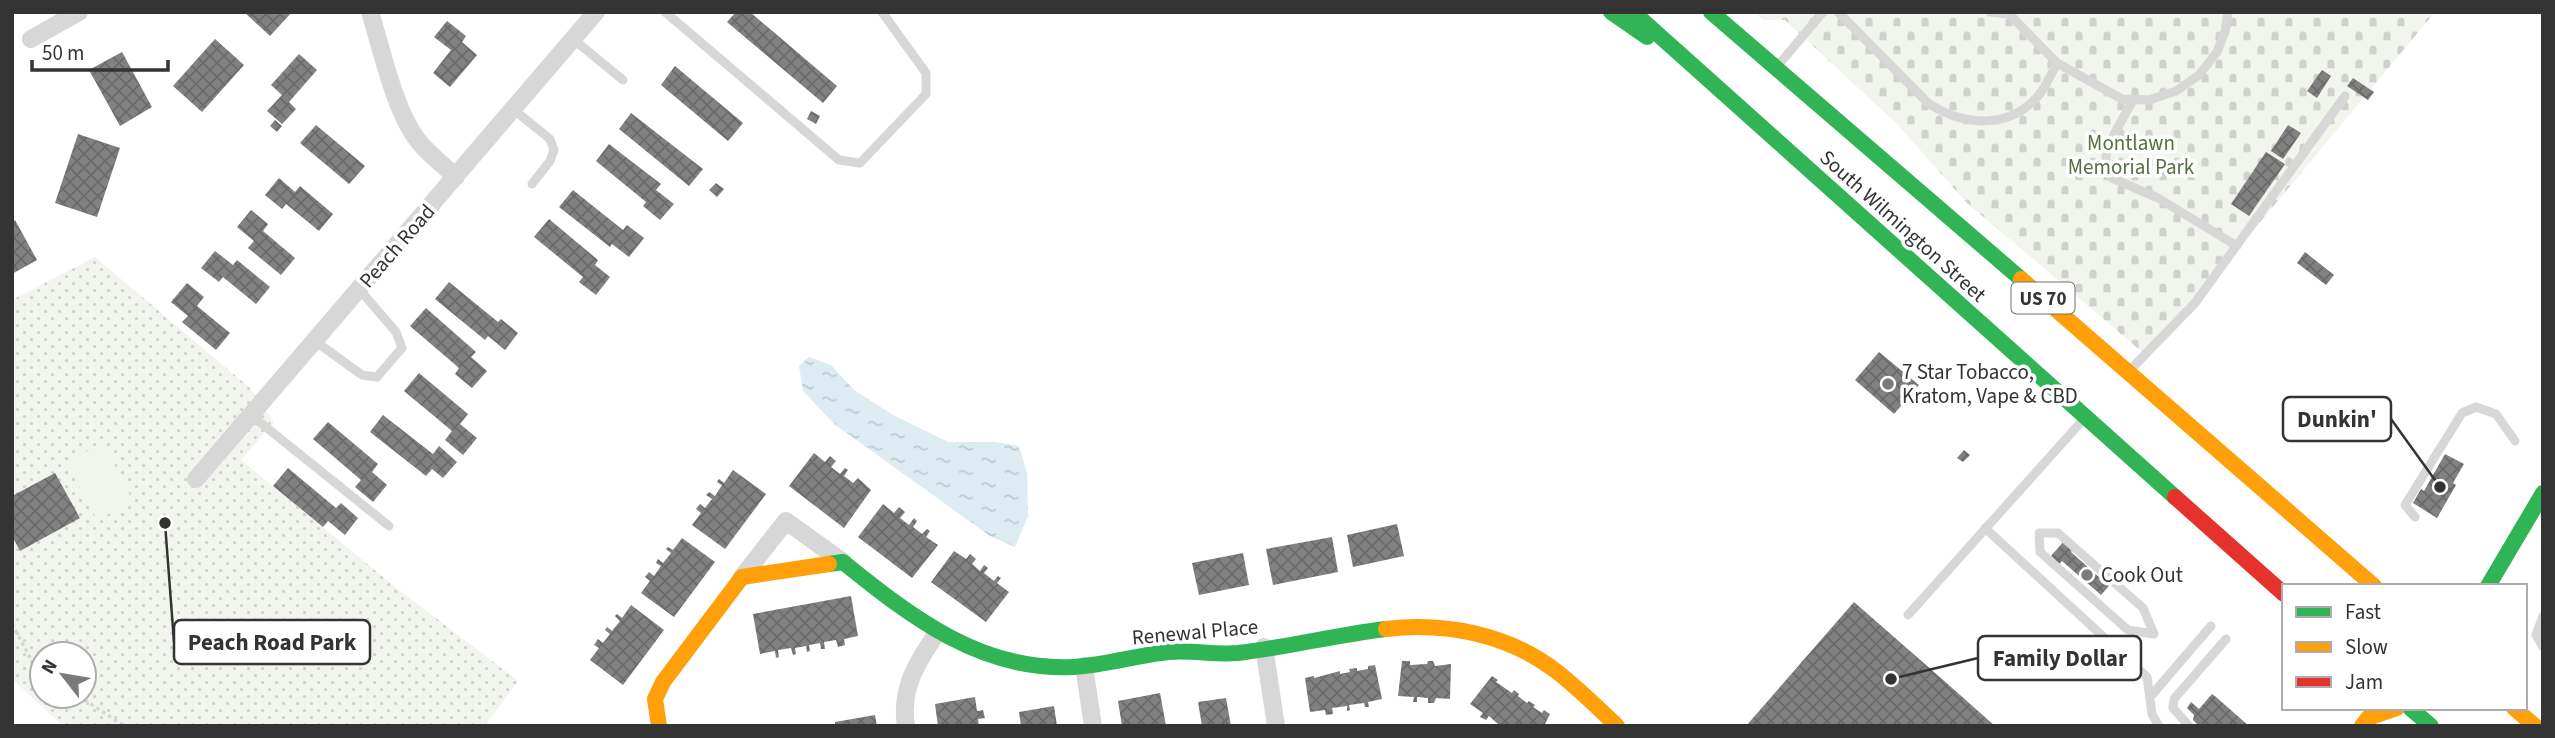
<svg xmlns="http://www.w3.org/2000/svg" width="2555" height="738" font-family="'Source Sans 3',sans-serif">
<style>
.grass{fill:url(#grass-dots);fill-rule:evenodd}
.cemetery{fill:url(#cemetery-stones)}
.pitch{fill:#f1f5ed}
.water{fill:url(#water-ripples)}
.building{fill:url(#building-cross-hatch)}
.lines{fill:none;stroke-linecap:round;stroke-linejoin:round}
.path{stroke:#d6d6d6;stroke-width:3.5;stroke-dasharray:3.5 3.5;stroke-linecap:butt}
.lane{stroke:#d7d7d7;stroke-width:9}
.street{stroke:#d7d7d7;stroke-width:18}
.fast{stroke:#30b455;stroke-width:16}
.slow{stroke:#ff9f0a;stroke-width:16}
.jam{stroke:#e5322d;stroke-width:16}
.poi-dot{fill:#7a7a7a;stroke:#fff;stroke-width:2.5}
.labels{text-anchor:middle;stroke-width:7;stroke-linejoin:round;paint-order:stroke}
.shield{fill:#fff;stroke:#707070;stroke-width:2}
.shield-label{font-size:19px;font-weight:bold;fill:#333}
.park-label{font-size:21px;fill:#56703f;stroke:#fff}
.street-label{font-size:21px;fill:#333;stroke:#fff}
.poi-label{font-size:21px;fill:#333;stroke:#fff;text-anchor:start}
.leader{fill:none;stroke:#333;stroke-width:2.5}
.callout-dot{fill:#333;stroke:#fff;stroke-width:2.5}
.callout{fill:#fff;stroke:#333;stroke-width:2.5}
.callout-label{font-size:23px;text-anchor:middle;font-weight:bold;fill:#333}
</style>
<defs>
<pattern id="grass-dots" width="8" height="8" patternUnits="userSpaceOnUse" patternTransform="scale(1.75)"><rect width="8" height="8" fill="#f1f5ed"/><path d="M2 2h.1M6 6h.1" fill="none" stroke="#cfd2cc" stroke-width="1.8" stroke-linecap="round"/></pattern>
<pattern id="cemetery-stones" width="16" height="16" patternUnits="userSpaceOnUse" patternTransform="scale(1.75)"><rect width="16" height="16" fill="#f1f5ed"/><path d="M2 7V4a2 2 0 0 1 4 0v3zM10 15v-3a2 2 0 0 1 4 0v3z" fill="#cfd2cc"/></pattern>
<pattern id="water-ripples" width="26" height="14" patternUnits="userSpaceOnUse" patternTransform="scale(1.75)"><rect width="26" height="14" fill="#ddebf3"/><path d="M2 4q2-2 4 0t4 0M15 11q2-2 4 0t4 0" fill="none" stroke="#becad1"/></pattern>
<pattern id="building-cross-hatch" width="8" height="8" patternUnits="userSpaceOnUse" patternTransform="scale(1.75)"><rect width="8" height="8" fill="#818181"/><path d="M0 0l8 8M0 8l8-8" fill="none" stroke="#6a6a6a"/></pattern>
</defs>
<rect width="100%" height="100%" fill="#fff"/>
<!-- grass -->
<path class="grass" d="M95 257 250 388 274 422 241 460 394 586 518 681 485 726H63L12 679V300ZM42 654H84V696H42Z"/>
<!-- cemetery -->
<path class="cemetery" d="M1754 12H2435L2148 357 1967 203 1897 124 1785 20H1763Z"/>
<!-- pitch -->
<path class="pitch" d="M103 443 133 501 97 520 66 462Z"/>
<!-- water -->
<path class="water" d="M809 357 831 365 854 390 893 415 948 442H995L1019 446 1027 473 1028 516 1015 547 990 536 834 424 803 391 799 366Z"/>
<!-- building -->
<path class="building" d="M244 12H292L270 36Z
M736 12H750L837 86 823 103 727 22Z
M447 21 466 36 462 42 477 55 450 87 433 73 451 50 434 37Z
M215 39 244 65 202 112 173 86Z
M122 52 152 107 120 126 89 70Z
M299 54 317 70 289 102 296 109 282 124 267 111 282 95 271 85Z
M675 66 743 123 728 141 661 85Z
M2322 70 2331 76 2317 98 2307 91Z
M2353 78 2374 92 2368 100 2347 86Z
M811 111 820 116 816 124 807 119Z
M631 113 703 169 689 186 619 129Z
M275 120 282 126 277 132 270 126Z
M316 125 365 166 349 184 300 143Z
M2288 125 2301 133 2283 159 2271 151Z
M78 134 120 148 97 217 55 203Z
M609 144 661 184 656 190 674 204 660 220 643 206 646 202 596 161Z
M2266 152 2285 164 2249 216 2231 204Z
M279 178 295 192 300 186 333 214 319 231 286 204 282 209 265 195Z
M716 183 724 189 717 197 709 190Z
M573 190 623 230 627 225 644 238 629 257 612 244 610 247 559 207Z
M251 210 268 224 263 231 295 258 281 275 248 248 254 241 237 227Z
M549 219 598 260 595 265 610 277 596 295 579 282 583 277 534 237Z
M15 220 37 260 12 274V222Z
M215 251 233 265 237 260 270 287 256 304 223 277 219 282 201 268Z
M2305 252 2334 275 2326 285 2297 263Z
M449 282 498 322 501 319 518 333 505 350 488 336 485 340 435 299Z
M187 283 204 297 197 306 230 333 216 350 182 322 188 316 171 302Z
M426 308 476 352 471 357 487 371 472 388 455 374 459 368 410 326Z
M1879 352 1919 385 1894 414 1855 380Z
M419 373 468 414 460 424 477 438 463 455 445 440 452 431 404 391Z
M383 415 433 454 439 446 457 462 443 478 432 469 426 476 370 432Z
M328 422 378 464 372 472 387 485 373 502 355 487 361 480 313 439Z
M1964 450 1970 455 1963 462 1957 458Z
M814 453 825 462 830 456 836 461 831 467 840 474 845 468 848 470 844 476 853 483 858 478 871 490 844 528 789 486Z
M2445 454 2464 464 2453 483 2456 485 2437 518 2413 503 2421 489 2424 491Z
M288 468 336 508 341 503 358 518 345 535 328 521 323 527 273 486Z
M733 470 766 494 725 549 692 525 701 513 696 509 700 504 705 508 712 499 706 495 709 492 715 496 722 485 717 482 719 479 724 483Z
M55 473 80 518 20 551 12 536V496Z
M883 504 894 513 899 507 905 512 900 518 909 525 914 518 917 521 913 527 922 534 927 529 930 531 926 537 938 545 912 578 858 537Z
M1397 524 1404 556 1353 567 1347 535Z
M1332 537 1338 572 1273 585 1266 549Z
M682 538 715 562 674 617 641 593 650 581 645 577 649 572 654 576 661 566 656 563 658 559 663 563 671 553 666 549 668 547 673 550Z
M2064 541 2073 549 2071 552 2109 586 2101 595 2062 561 2059 564 2051 556Z
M954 551 966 559 970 554 976 559 972 564 980 571 984 565 988 568 984 573 994 581 998 576 1001 578 997 583 1009 592 986 622 931 582Z
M1243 553 1249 585 1199 595 1192 563Z
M851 596 858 636 844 639 845 645 838 647 836 640 824 642 825 649H821L820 643 809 645 810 651 807 652 806 646 795 648 796 654 793 655 791 648 778 650 779 657 776 658 775 651 760 654 753 614Z
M1854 602 1942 679 1995 726H1746Z
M631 605 664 630 623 685 590 660 599 648 594 645 598 639 603 643 610 634 605 630 607 627 612 631 620 621 615 616 617 614 622 618Z
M1402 661H1410V665L1427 664 1428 661H1433L1435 666 1451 664 1450 699 1436 698 1434 703H1428V698L1417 697V702H1413L1414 697 1398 696Z
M1375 665 1382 699 1368 702 1369 707H1365L1364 703 1349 705 1350 710 1347 711V706L1332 708 1333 714 1326 715 1325 710 1310 712 1305 678 1314 676V678L1340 671V674L1350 672 1349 669 1357 668V671L1368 669V666Z
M1492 676 1498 680 1496 682 1512 693 1514 690 1519 694 1518 696 1527 703 1529 701 1535 705 1533 707 1542 713 1544 710 1550 714 1544 726H1500L1489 716 1486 720 1480 717 1483 713 1470 704Z
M1160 693 1166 726H1122L1118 701Z
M2212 694 2216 697 2249 726H2199L2193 720 2194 715 2187 708 2191 702 2199 709Z
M975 697 977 711 983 710 985 718 978 719 979 726H938L935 704Z
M1226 698 1231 726H1202L1198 702Z
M1054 706 1057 726H1021L1019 712Z
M875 715 877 726H835V722Z"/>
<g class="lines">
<!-- path -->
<path class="path" d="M12 624 35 667 42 672
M79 696 124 726
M2453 710 2454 708"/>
<!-- lane -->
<path class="lane" d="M665 12 839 160 860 163 926 94V73L882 12
M1838 12 1928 103C1963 126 2009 130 2038 96 2046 87 2051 74 2057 63
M1990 12 2009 14 2057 63 2122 99 2149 100 2176 91 2199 75 2217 52 2225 32 2228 12
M573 39 623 80
M1780 63 1823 12
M2133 100 2107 147 2105 170 2112 178 2158 198 2237 246
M514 110 550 139 554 150 550 161 532 184
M315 341 362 375 377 377 402 348 396 332 359 289
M2132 368 2195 303 2345 96
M251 415 389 526
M2415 517 2405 505 2462 413 2476 407 2496 414 2515 441
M1985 528 2147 677 2152 714 2159 726
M2039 533H2058L2143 608 2154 634 2128 630 2040 552Z
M1908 615 2082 421
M2543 616 2536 635 2543 647
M2150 697 2211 626
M2189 726 2173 708 2174 699 2226 639"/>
<!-- street -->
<path class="street" d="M370 12C382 50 395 114 420 143 431 156 444 166 456 177
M31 39 79 12
M196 479 596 12
M742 577 786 521 843 562
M1264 647 1276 726
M1084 666 1093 726
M906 726C900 689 917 662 937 633"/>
<!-- fast -->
<path class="fast" d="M1611 12 1647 37
M1633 12 2175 497
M1711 12 2021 279
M829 564 843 562C911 617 982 672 1074 667 1107 665 1137 655 1169 652 1192 650 1215 655 1238 653 1288 647 1336 635 1386 629
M2488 586 2543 493
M2410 708 2431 726"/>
<!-- slow -->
<path class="slow" d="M2021 279 2374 586
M1386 629C1445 622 1508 634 1556 671 1578 688 1597 707 1617 726
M2514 708 2535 726
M659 726 655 699 663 682 742 577 829 564
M2362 726 2368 718 2397 708"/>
<!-- jam -->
<path class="jam" d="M2175 497 2284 594"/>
</g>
<!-- markers -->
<g class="poi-dot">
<circle cx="1888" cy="384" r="7"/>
<circle cx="2087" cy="575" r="7"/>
</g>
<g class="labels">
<!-- shield labels -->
<rect class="shield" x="2011.5" y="282.5" width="63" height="31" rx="5"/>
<g class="shield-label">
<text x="2043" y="305">US 70</text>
</g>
<!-- park labels -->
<g class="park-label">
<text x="2131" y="150">Montlawn<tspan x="2131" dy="24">Memorial Park</tspan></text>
</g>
<!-- street labels -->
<g class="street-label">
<text transform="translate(1903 226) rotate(42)" y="7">South Wilmington Street</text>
<text transform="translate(397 246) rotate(-49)" y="7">Peach Road</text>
<text transform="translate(1195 632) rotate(-5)" y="7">Renewal Place</text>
</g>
<!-- poi labels -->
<g class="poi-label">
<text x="1902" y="379">7 Star Tobacco,<tspan x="1902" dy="24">Kratom, Vape &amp; CBD</tspan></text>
<text x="2101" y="582">Cook Out</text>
</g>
</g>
<!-- callouts -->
<path class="leader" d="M2440 487L2391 419M165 523L174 642M1891 679L1978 658"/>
<g class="callout-dot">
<circle cx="2440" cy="487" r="7"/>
<circle cx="165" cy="523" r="7"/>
<circle cx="1891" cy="679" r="7"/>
</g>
<g class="callout">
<rect x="2283" y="397" width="108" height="44" rx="7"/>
<rect x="174" y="620" width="196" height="44" rx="7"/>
<rect x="1978" y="636" width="163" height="44" rx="7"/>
</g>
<g class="callout-label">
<text x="2337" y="427">Dunkin'</text>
<text x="272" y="650">Peach Road Park</text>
<text x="2060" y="666">Family Dollar</text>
</g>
<!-- border -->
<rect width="2555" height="738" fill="none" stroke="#333333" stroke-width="28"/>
<!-- legend -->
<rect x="2282" y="584" width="245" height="126" fill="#ffffff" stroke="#adadad" stroke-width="2"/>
<rect x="2296" y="607" width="35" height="10" fill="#30b455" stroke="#adadad" stroke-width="2"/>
<text x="2345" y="619" font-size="21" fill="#333333">Fast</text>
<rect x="2296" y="642" width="35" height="10" fill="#ff9f0a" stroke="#adadad" stroke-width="2"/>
<text x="2345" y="654" font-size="21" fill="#333333">Slow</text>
<rect x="2296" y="677" width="35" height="10" fill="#e5322d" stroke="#adadad" stroke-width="2"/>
<text x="2345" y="689" font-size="21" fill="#333333">Jam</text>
<!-- north arrow -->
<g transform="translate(63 675) rotate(301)"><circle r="33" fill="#ffffff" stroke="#adadad" stroke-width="2"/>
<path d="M0-5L12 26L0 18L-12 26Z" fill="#7a7a7a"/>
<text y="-10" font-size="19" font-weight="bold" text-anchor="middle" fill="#333333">N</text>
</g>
<!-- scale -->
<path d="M32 60v10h136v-10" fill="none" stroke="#333333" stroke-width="3.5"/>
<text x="42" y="60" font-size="21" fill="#333333" stroke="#ffffff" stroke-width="5" paint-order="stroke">50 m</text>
</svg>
